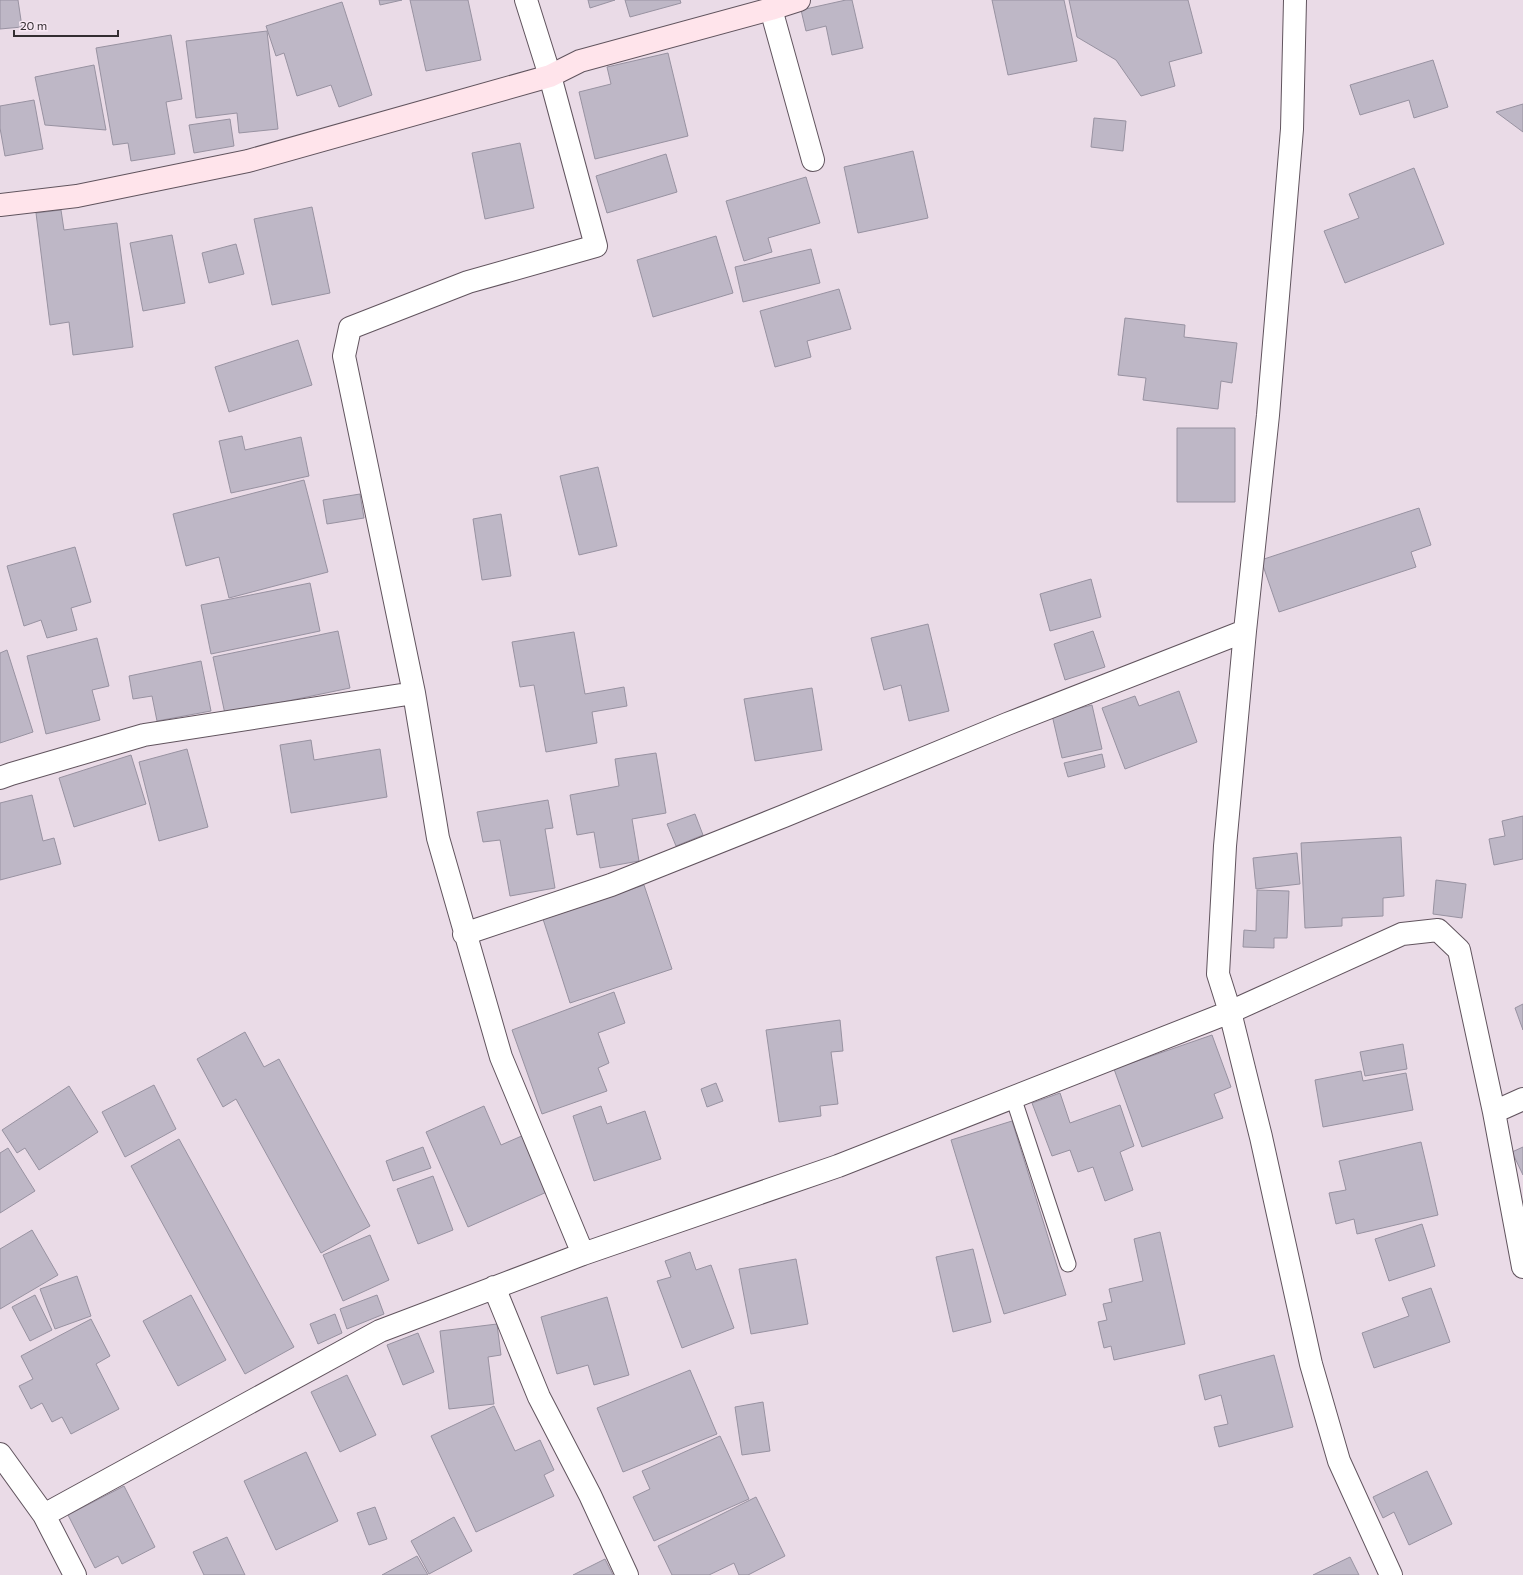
<svg xmlns="http://www.w3.org/2000/svg" width="1523" height="1575" font-family="Commissioner,sans-serif">
<style>
.building{fill:#beb7c6;stroke:#9892a1}
.lines{fill:none;stroke-linecap:round;stroke-linejoin:round}
.lane-casing{stroke:#61545e;stroke-width:17}
.street-casing{stroke:#61545e;stroke-width:24}
.secondary-casing{stroke:#61545e;stroke-width:24}
.lane{stroke:#fff;stroke-width:15}
.street{stroke:#fff;stroke-width:22}
.secondary{stroke:#ffe4eb;stroke-width:22}
</style>
<rect width="100%" height="100%" fill="#eadbe7"/>
<!-- building -->
<path class="building" d="M0 0H18L22 27 0 29Z
M379 0H402L380 5Z
M410 0H468L481 60 426 71Z
M588 0H615L590 8Z
M625 0H680L681 3 630 17Z
M846 0H852L863 48 832 55 826 26 806 31 801 10Z
M992 0H1064L1077 61 1008 75Z
M1069 0H1188L1202 53 1169 62 1175 86 1141 96 1116 60 1077 37Z
M342 2 372 95 339 107 331 85 297 96 284 53 276 56 266 26Z
M267 31 278 129 239 133 237 113 196 118 186 41Z
M171 35 182 99 166 102 175 154 131 161 128 143 113 145 96 48Z
M668 53 688 136 595 159 579 92 611 84 607 67Z
M1433 60 1448 107 1414 118 1409 100 1360 115 1350 85Z
M94 65 106 130 45 125 35 77Z
M34 100 43 149 5 156 0 128V106Z
M1523 104V132L1496 112Z
M1094 118 1126 121 1123 151 1091 147Z
M230 119 234 146 194 153 189 125Z
M520 143 534 208 485 219 472 153Z
M913 151 928 218 858 233 844 167Z
M666 154 677 192 607 213 596 176Z
M1414 168 1444 244 1345 283 1324 231 1359 218 1349 194Z
M806 177 820 223 768 238 772 252 744 261 726 201Z
M312 207 330 293 272 305 254 219Z
M61 210 64 230 117 223 133 347 73 355 69 322 50 325 36 213Z
M172 235 185 303 143 311 130 243Z
M716 236 733 293 653 317 637 260Z
M236 244 244 274 209 283 202 253Z
M811 249 820 283 743 302 735 267Z
M839 289 851 329 807 341 811 357 775 367 760 311Z
M1125 318 1185 325 1184 337 1237 343 1232 383 1221 381 1218 409 1143 400 1146 378 1118 375Z
M298 340 312 385 229 412 215 367Z
M1177 428H1235V502H1177Z
M242 436 245 450 301 437 309 476 231 493 219 441Z
M598 467 617 546 579 555 560 476Z
M304 480 328 572 229 598 219 557 186 566 173 514Z
M360 494 364 518 327 524 323 500Z
M1419 508 1431 545 1411 552 1416 567 1279 612 1261 560Z
M501 514 511 576 482 580 473 519Z
M75 547 91 602 71 608 77 630 47 638 41 620 24 626 7 566Z
M1091 579 1101 617 1050 631 1040 594Z
M310 583 320 631 211 654 201 605Z
M928 624 949 711 909 721 901 685 884 690 871 638Z
M338 631 350 688 225 714 213 657Z
M1093 631 1105 667 1065 680 1054 644Z
M574 632 585 694 624 687 627 706 592 712 597 743 546 752 534 685 520 687 512 642Z
M97 638 109 686 92 690 100 720 46 734 27 656Z
M7 650 33 732 0 743V653Z
M201 661 211 711 157 721 152 696 133 699 129 676Z
M812 688 822 750 755 761 744 699Z
M1179 691 1197 742 1125 769 1102 708 1135 696 1139 706Z
M1092 705 1102 749 1062 758 1052 715Z
M311 740 314 760 380 749 387 797 291 813 280 745Z
M187 749 208 827 159 841 139 762Z
M656 753 666 813 632 819 639 861 600 868 594 832 577 835 570 795 619 786 615 759Z
M1102 754 1105 767 1068 777 1064 763Z
M131 755 146 804 74 827 59 778Z
M32 795 43 841 54 838 61 864 0 880V803Z
M548 800 553 828 545 829 555 888 510 896 500 840 483 842 477 812Z
M695 814 703 835 676 846 667 824Z
M1523 816V859L1494 865 1489 839 1505 836 1502 821Z
M1401 837 1404 896 1383 898V916L1342 918V926L1305 928 1301 843Z
M1297 853 1300 884 1256 889 1253 858Z
M1436 880 1466 884 1462 918 1433 914Z
M644 885 672 969 570 1003 543 919Z
M1257 890 1289 891 1287 938H1274V948L1243 947 1244 930 1256 931Z
M614 992 625 1023 598 1033 609 1063 598 1068 607 1091 542 1114 512 1030Z
M1523 1004V1030L1515 1008Z
M840 1020 843 1051 831 1052 838 1104 820 1106 821 1116 779 1122 766 1030Z
M245 1032 264 1067 279 1059 370 1226 321 1253 236 1099 223 1107 197 1059Z
M1212 1035 1231 1087 1214 1094 1223 1118 1142 1147 1114 1069Z
M1403 1044 1407 1069 1365 1076 1360 1052Z
M1361 1071 1363 1081 1406 1073 1413 1110 1323 1127 1315 1080Z
M716 1083 723 1101 707 1107 701 1089Z
M154 1085 176 1129 125 1157 102 1112Z
M69 1086 98 1132 39 1170 25 1148 17 1153 2 1130Z
M1060 1093 1070 1123 1120 1105 1134 1146 1120 1152 1133 1190 1105 1201 1093 1167 1078 1172 1070 1150 1052 1156 1032 1103Z
M484 1106 501 1145 524 1135 549 1191 468 1227 426 1132Z
M601 1106 607 1124 645 1111 661 1159 594 1181 573 1116Z
M1012 1121 1066 1295 1004 1314 951 1140Z
M179 1139 294 1347 245 1374 131 1166Z
M1421 1142 1438 1215 1357 1234 1354 1219 1336 1224 1329 1193 1346 1190 1339 1161Z
M423 1147 431 1168 393 1181 386 1161Z
M1523 1147V1175L1512 1152Z
M8 1148 35 1191 0 1213V1153Z
M433 1176 453 1230 418 1244 397 1189Z
M1422 1224 1435 1266 1389 1281 1375 1239Z
M32 1230 58 1275 0 1309V1249Z
M1160 1232 1185 1344 1114 1360 1111 1346 1104 1348 1098 1322 1107 1320 1103 1304 1112 1302 1109 1289 1143 1281 1134 1239Z
M370 1235 389 1280 343 1301 323 1255Z
M973 1249 991 1322 953 1332 936 1257Z
M690 1252 696 1270 711 1265 734 1328 682 1348 657 1281 671 1277 665 1261Z
M796 1259 808 1324 751 1334 739 1269Z
M77 1276 91 1316 55 1329 40 1289Z
M1431 1288 1450 1342 1374 1368 1362 1333 1409 1316 1402 1298Z
M35 1295 52 1330 30 1341 12 1307Z
M191 1295 226 1360 178 1386 143 1321Z
M377 1295 384 1314 347 1329 340 1309Z
M607 1297 629 1375 594 1385 588 1365 557 1374 541 1317Z
M335 1314 342 1333 318 1344 310 1324Z
M91 1319 110 1356 96 1364 119 1409 71 1434 62 1417 52 1422 42 1403 31 1409 19 1386 33 1379 21 1356Z
M497 1324 501 1355 488 1357 494 1404 449 1409 440 1331Z
M418 1333 434 1372 403 1385 387 1345Z
M1274 1355 1293 1427 1219 1447 1214 1427 1228 1424 1221 1395 1205 1400 1199 1375Z
M690 1370 717 1434 623 1472 597 1408Z
M347 1375 376 1435 340 1452 311 1392Z
M763 1402 770 1451 742 1455 735 1407Z
M494 1406 515 1451 540 1440 554 1470 544 1475 554 1496 476 1532 431 1436Z
M720 1436 749 1499 654 1541 633 1497 650 1489 642 1471Z
M306 1452 338 1521 276 1550 244 1481Z
M1427 1471 1452 1524 1409 1545 1394 1512 1383 1518 1373 1497Z
M124 1486 155 1547 122 1564 118 1556 95 1568 68 1515Z
M756 1497 785 1556 748 1575H739L734 1563 709 1575H672L658 1546Z
M375 1507 387 1539 369 1545 357 1513Z
M454 1517 472 1551 429 1574 411 1541Z
M227 1537 245 1575H204L193 1552Z
M417 1556 428 1575H382Z
M1350 1557 1359 1575H1313Z
M605 1559 613 1575H573Z"/>
<g class="lines">
<defs>
<path id="lane" d="M1013 1097 1068 1264"/>
<path id="street" d="M526 0 550 76 596 246 468 282 350 328 344 356 414 693 438 838 501 1057 583 1254
M1295 0 1292 129 1268 415 1245 631 1225 846 1218 974 1230 1012 1261 1137 1311 1364 1339 1461 1391 1575
M771 9 813 160
M0 778 11 774 144 735 414 693
M464 934 611 885 784 816 1007 724 1245 631
M1494 1112 1523 1099
M494 1287 539 1397 590 1495 627 1575
M0 1454 44 1515 75 1575
M44 1515 380 1331 583 1254 838 1166 1230 1012 1402 934 1438 930 1459 950 1494 1112 1523 1267"/>
<path id="secondary" d="M0 205 77 196 248 161 550 76 580 61 771 9 799 0"/>
</defs>
<!-- lane casing -->
<use href="#lane" class="lane-casing"/>
<!-- street casing -->
<use href="#street" class="street-casing"/>
<!-- secondary casing -->
<use href="#secondary" class="secondary-casing"/>
<!-- lane -->
<use href="#lane" class="lane"/>
<!-- street -->
<use href="#street" class="street"/>
<!-- secondary -->
<use href="#secondary" class="secondary"/>
</g>
<!-- scale -->
<path d="M14 30v6h104v-6" fill="none" stroke="#332d31" stroke-width="2"/>
<text x="20" y="30" font-size="12" fill="#332d31" stroke="#f8e8f4" stroke-width="3" paint-order="stroke">20 m</text>
</svg>
